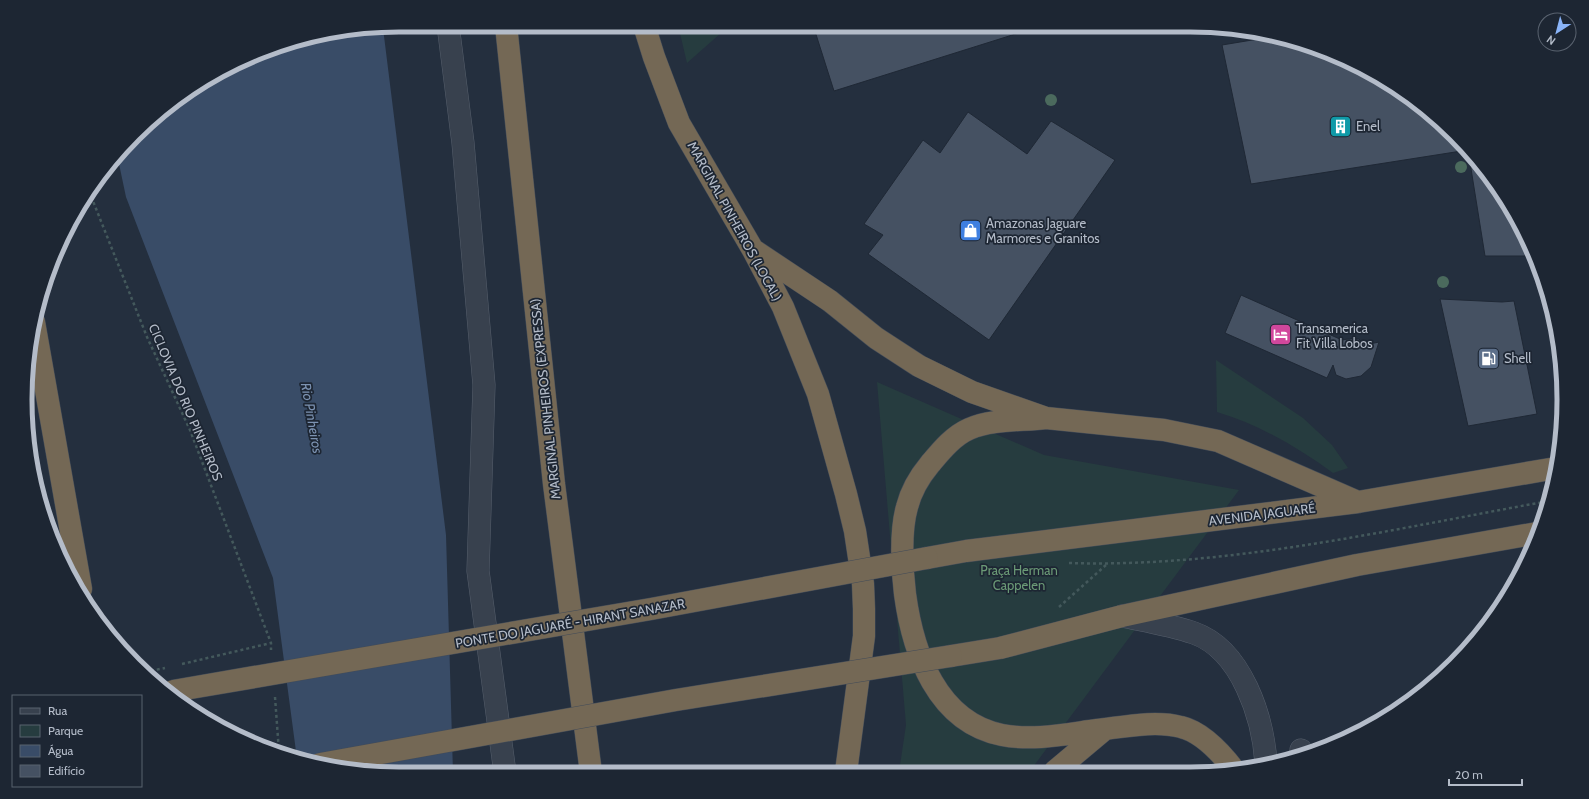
<svg xmlns="http://www.w3.org/2000/svg" width="1589" height="799" font-family="Cabin,sans-serif">
<style>
.green{fill:#263c3f}
.water{fill:#394c67}
.building{fill:#455162;stroke:#1f2835}
.lines{fill:none;stroke-linecap:round;stroke-linejoin:round}
.minor-casing{stroke:#565f6c;stroke-width:23}
.highway-casing{stroke:#434c59;stroke-width:23}
.path{stroke:#44595c;stroke-width:2.5;stroke-dasharray:3 3;stroke-linecap:butt}
.minor{stroke:#38414e;stroke-width:22}
.highway{stroke:#746855;stroke-width:22}
.highway-bridge-casing{stroke:#434c59;stroke-width:23;stroke-linecap:butt}
.highway-bridge{stroke:#746855;stroke-width:22}
.tree{fill:#4b6a5d}
.labels{text-anchor:middle;stroke-width:3.5;stroke-linejoin:round;paint-order:stroke}
.poi-label{font-size:13px;fill:#b4bcc9;stroke:#1d2633;text-anchor:start}
.street-label{font-size:13px;fill:#b4bcc9;stroke:#1d2633}
.park-label{font-size:13px;fill:#6b9a76;stroke:#1d2633}
.water-label{font-size:14px;font-style:italic;fill:#7c92b1;stroke:#1d2633}
.rim{fill:none;stroke:#b4bcc9;stroke-width:5}
</style>
<rect width="100%" height="100%" fill="#242f3e"/>
<!-- green -->
<path class="green" d="M678 25H730L687 63Z
M1216 360 1303 418 1332 445 1348 468 1333 473C1297 447 1260 425 1217 412Z
M877 382 1044 455 1239 490 1030 771 899 772 906 725Z"/>
<!-- water -->
<path class="water" d="M383 28 446 535 453 773H375L297 759 273 578 126 197 118 159 171 103 279 45Z"/>
<!-- building -->
<path class="building" d="M813 25 1041 26 834 91Z
M1276 36 1286 38 1355 64 1417 102 1471 152 1514 212 1534 256H1485L1468 150 1251 184 1222 45Z
M968 112 1027 154 1051 121 1115 160 989 340 868 254 883 235 864 224 923 140 940 153Z
M1241 295 1342 340 1354 338 1359 339 1365 345 1379 342 1371 367 1361 376 1346 379 1336 375 1333 365 1327 378 1225 333Z
M1440 299 1502 302 1514 301 1537 414 1468 426Z"/>
<g class="lines">
<defs>
<path id="minor" d="M448 25 463 143 484 385 478 571 505 773
M1122 616C1146 621 1171 625 1194 633 1242 650 1263 718 1266 763
M1301 750 1302 754"/>
<path id="highway" d="M506 25 554 484 591 773
M644 25 654 57 679 123 753 250 783 307 818 394 846 494 855 531 863 584 864 609V636L846 772
M755 251 830 301 876 338 919 366 972 392 1046 418 1164 430 1218 441 1358 502
M34 322 81 589
M1046 418C1021 421 992 419 969 429 953 436 941 451 930 464 920 476 911 491 907 507 900 531 902 570 905 594 913 653 937 722 1002 735 1033 741 1066 734 1097 730 1123 727 1155 720 1181 727 1202 732 1222 754 1235 771
M927 558 966 551 1358 502 1556 468
M951 656 1000 648 1122 616 1357 565 1537 533
M1055 771 1105 729"/>
</defs>
<!-- minor casing -->
<use href="#minor" class="minor-casing"/>
<!-- highway casing -->
<use href="#highway" class="highway-casing"/>
<!-- path -->
<path class="path" d="M89 191 147 337 190 430 271 643V650
M1069 563C1229 568 1392 529 1549 501
M1059 607 1106 565
M182 664 271 643
M145 672 165 668
M275 697 279 752"/>
<!-- minor -->
<use href="#minor" class="minor"/>
<!-- highway -->
<use href="#highway" class="highway"/>
<defs>
<path id="highway-bridge" d="M173 691 651 609 927 558
M320 764 676 700 951 656"/>
</defs>
<!-- highway-bridge casing -->
<use href="#highway-bridge" class="highway-bridge-casing"/>
<!-- highway-bridge -->
<use href="#highway-bridge" class="highway-bridge"/>
</g>
<!-- trees -->
<g class="tree">
<circle cx="1051" cy="100" r="6"/>
<circle cx="1461" cy="167" r="6"/>
<circle cx="1443" cy="282" r="6"/>
</g>
<!-- icons -->
<defs>
<symbol id="building-square" viewBox="-11 -11 22 22"><rect x="-9" y="-9" width="18" height="18" rx="4" fill="#0f9aa8" stroke="#1d2633"/><path d="M-4-6H4V6H1V3H-1V6H-4ZM-2.5-4.3h1.7v1.8h-1.7ZM.8-4.3h1.7v1.8H.8ZM-2.5-1h1.7V.8h-1.7ZM.8-1h1.7V.8H.8Z" fill="#fff"/></symbol>
<symbol id="shop-square" viewBox="-11 -11 22 22"><rect x="-9" y="-9" width="18" height="18" rx="4" fill="#3f7fe0" stroke="#1d2633"/><path d="M-5-2.5h2.3a2.7 3.5 0 0 1 5.4 0H5L5.5 6h-11ZM-1.5-2.5h3a1.5 2.3 0 0 0-3 0Z" fill="#fff"/></symbol>
<symbol id="hotel-square" viewBox="-11 -11 22 22"><rect x="-9" y="-9" width="18" height="18" rx="4" fill="#d1479c" stroke="#1d2633"/><path d="M-6-4.5h1.5V1H6V5H4.5V3h-9V5H-6ZM-4 0a1.8 1.8 0 1 1 3.6 0ZM.5 0V-2.5h3Q6-2.5 6 0Z" fill="#fff"/></symbol>
<symbol id="fuel-square" viewBox="-11 -11 22 22"><rect x="-9" y="-9" width="18" height="18" rx="4" fill="#5c6f8a" stroke="#1d2633"/><path d="M-5.5-6h7V0h2V4h1.3V-2.5L3-4.5l.8-.8L6-3V5H2.5V1h-1V6h-7ZM-4.2-4.7v3.2H.2V-4.7Z" fill="#fff"/></symbol>
</defs>
<g fill-rule="evenodd">
<use href="#building-square" x="1328" y="114" width="25" height="25"/>
<use href="#shop-square" x="958" y="218" width="25" height="25"/>
<use href="#hotel-square" x="1268" y="322" width="25" height="25"/>
<use href="#fuel-square" x="1476" y="346" width="25" height="25"/>
</g>
<g class="labels">
<!-- poi labels -->
<g class="poi-label">
<text x="1356" y="131">Enel</text>
<text x="986" y="228">Amazonas Jaguare<tspan x="986" dy="15">Marmores e Granitos</tspan></text>
<text x="1296" y="333">Transamerica<tspan x="1296" dy="15">Fit Villa Lobos</tspan></text>
<text x="1504" y="363">Shell</text>
</g>
<!-- street labels -->
<g class="street-label">
<text transform="translate(735 221) rotate(61)" y="5">MARGINAL PINHEIROS (LOCAL)</text>
<text transform="translate(545 399) rotate(-96)" y="5">MARGINAL PINHEIROS (EXPRESSA)</text>
<text transform="translate(186 402) rotate(67)" y="5">CICLOVIA DO RIO PINHEIROS</text>
<text transform="translate(1262 514) rotate(-7)" y="5">AVENIDA JAGUARÉ</text>
<text transform="translate(570 623) rotate(-10)" y="5">PONTE DO JAGUARÉ - HIRANT SANAZAR</text>
</g>
<!-- park labels -->
<g class="park-label">
<text x="1019" y="575">Praça Herman<tspan x="1019" dy="15">Cappelen</tspan></text>
</g>
<!-- water labels -->
<g class="water-label">
<text transform="translate(312 418) rotate(80)" y="5">Rio Pinheiros</text>
</g>
</g>
<!-- crop -->
<path d="M0 0H1589V799H0ZM399 32H1190A367 367 0 0 1 1557 399V400A367 367 0 0 1 1190 767H399A367 367 0 0 1 32 400V399A367 367 0 0 1 399 32Z" fill="#1d2633" fill-rule="evenodd"/>
<path class="rim" d="M399 32H1190A367 367 0 0 1 1557 399V400A367 367 0 0 1 1190 767H399A367 367 0 0 1 32 400V399A367 367 0 0 1 399 32Z"/>
<!-- legend -->
<rect x="12" y="695" width="130" height="92" fill="#1d2633" stroke="#59626f"/>
<rect x="20" y="708" width="20" height="6" fill="#38414e" stroke="#59626f"/>
<text x="48" y="715" font-size="12" fill="#b4bcc9">Rua</text>
<rect x="20" y="725" width="20" height="12" fill="#263c3f" stroke="#59626f"/>
<text x="48" y="735" font-size="12" fill="#b4bcc9">Parque</text>
<rect x="20" y="745" width="20" height="12" fill="#394c67" stroke="#59626f"/>
<text x="48" y="755" font-size="12" fill="#b4bcc9">Água</text>
<rect x="20" y="765" width="20" height="12" fill="#455162" stroke="#59626f"/>
<text x="48" y="775" font-size="12" fill="#b4bcc9">Edifício</text>
<!-- north arrow -->
<g transform="translate(1557 32) rotate(216)"><circle r="19" fill="#1d2633" stroke="#59626f"/>
<path d="M0-3L7 15L0 10L-7 15Z" fill="#8ab4f8"/>
<text y="-6" font-size="11" font-weight="bold" text-anchor="middle" fill="#b4bcc9">N</text>
</g>
<!-- scale -->
<path d="M1449 779v6h73v-6" fill="none" stroke="#b4bcc9" stroke-width="2"/>
<text x="1455" y="779" font-size="12" fill="#b4bcc9" stroke="#1d2633" stroke-width="3" paint-order="stroke">20 m</text>
</svg>
